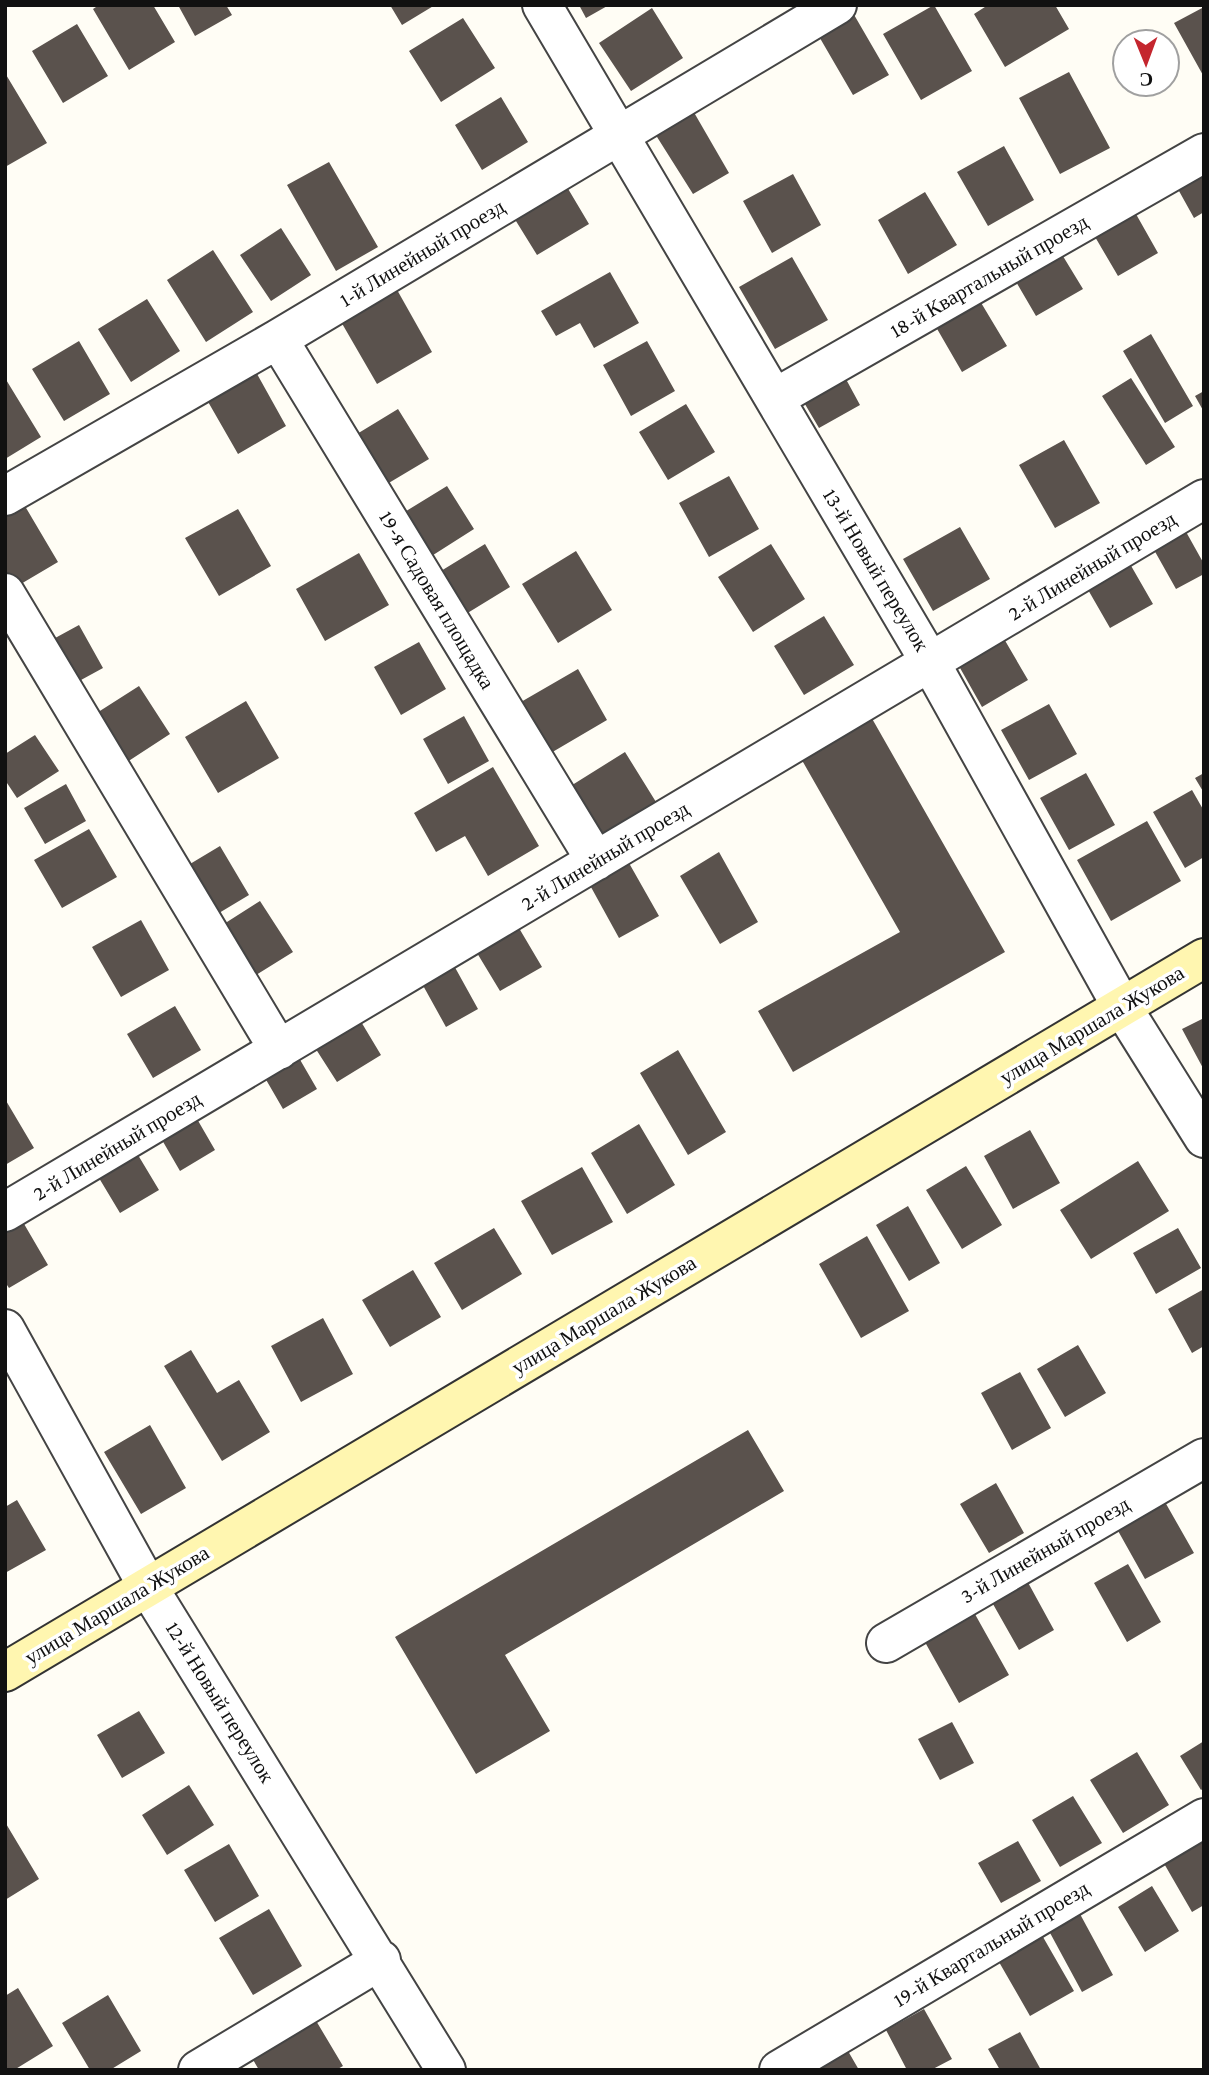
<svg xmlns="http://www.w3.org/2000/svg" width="1209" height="2075" font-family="'Crimson Pro',serif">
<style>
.building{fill:#5a524d}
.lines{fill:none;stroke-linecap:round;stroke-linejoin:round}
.street-casing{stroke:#444;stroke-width:42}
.secondary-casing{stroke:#333;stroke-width:42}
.street{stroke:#fff;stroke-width:38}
.secondary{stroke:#fff6b0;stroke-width:38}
.labels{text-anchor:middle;stroke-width:7;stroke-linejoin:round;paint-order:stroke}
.street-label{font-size:21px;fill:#111;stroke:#fff}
</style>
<rect width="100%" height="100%" fill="#fffdf5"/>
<!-- building -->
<path class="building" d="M99 5H153L175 42 129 70 93 9Z
M178 5H226L232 15 195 36Z
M390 5H435L402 25Z
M579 5H609L586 18Z
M934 5 972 71 921 100 883 34Z
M988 5H1055L1069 29 1005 67 974 14Z
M1204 7V77L1174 23Z
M652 8 683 58 631 91 599 43Z
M853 13 889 75 853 95 817 33Z
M463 18 495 68 441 102 409 51Z
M77 24 108 76 63 103 32 51Z
M1069 72 1110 148 1060 174 1019 98Z
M5 73 47 143 5 167Z
M501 97 528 142 482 170 455 125Z
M692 109 729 173 693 194 652 129Z
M1004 146 1034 200 988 226 957 172Z
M329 162 378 247 336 271 287 185Z
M1204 165V212L1194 218 1174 182Z
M793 174 821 225 772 253 743 201Z
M564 182 589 224 537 255 511 213Z
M925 192 957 245 908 274 878 220Z
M1132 207 1158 253 1118 276 1091 230Z
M281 228 311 275 271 301 240 255Z
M1058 248 1083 289 1036 316 1012 275Z
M213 250 253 312 206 342 167 280Z
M792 257 828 320 775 349 739 287Z
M610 272 639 323 594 348 580 323 556 336 541 311Z
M396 288 432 352 377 384 340 320Z
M147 299 180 351 131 382 98 329Z
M980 301 1007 346 962 372 936 327Z
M1151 334 1193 406 1165 423 1123 351Z
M79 341 110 394 64 421 32 369Z
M647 341 675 391 631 416 603 365Z
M252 365 286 426 238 454 203 393Z
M841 370 860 405 819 428 799 394Z
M5 378 41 437 5 459Z
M1131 378 1175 447 1146 465 1102 396Z
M1204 391V412L1195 396Z
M686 404 715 452 668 480 639 432Z
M398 409 429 459 382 487 352 437Z
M1064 440 1100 503 1055 528 1019 465Z
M729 476 759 529 709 557 679 503Z
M447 486 474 529 430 557 403 513Z
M19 496 58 562 14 588 5 573V504Z
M238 509 271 566 219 596 185 538Z
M960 527 990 579 933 611 903 559Z
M1185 530 1204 564V574L1176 589 1153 548Z
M485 544 510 587 461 617 436 574Z
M771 544 805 599 753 632 718 577Z
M576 551 612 610 558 643 522 584Z
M359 553 389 605 325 641 296 589Z
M1126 557 1153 604 1110 628 1083 581Z
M824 616 854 665 804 695 774 646Z
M79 625 103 668 70 686 46 643Z
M1000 632 1028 680 982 707 955 659Z
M419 642 446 689 401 715 374 667Z
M578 669 607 720 544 757 514 706Z
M139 686 170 734 124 764 92 716Z
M246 701 279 758 218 793 185 737Z
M1049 704 1077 754 1029 780 1001 730Z
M870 715 1005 952 793 1072 758 1011 900 932 799 755Z
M464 716 489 761 448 784 423 739Z
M35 735 59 771 17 798 5 780V754Z
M625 752 656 802 600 836 569 787Z
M493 767 539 846 488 876 465 836 436 852 414 813Z
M1086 773 1115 825 1069 850 1040 798Z
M1204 773V793L1195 778Z
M66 784 86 821 45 844 24 808Z
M1192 790 1204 811V857L1185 868 1153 812Z
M1147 821 1181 881 1111 921 1077 860Z
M89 829 117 877 62 908 34 860Z
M220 846 249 895 209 919 180 870Z
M719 852 758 922 720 944 680 876Z
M625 856 659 916 619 938 586 878Z
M260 901 293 952 248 980 216 929Z
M141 920 169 970 121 997 92 947Z
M516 923 542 967 500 991 474 948Z
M452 962 478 1009 446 1027 420 980Z
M175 1006 201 1050 153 1078 127 1034Z
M357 1015 381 1055 337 1082 312 1043Z
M1204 1018V1070L1182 1029Z
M678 1050 726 1132 688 1155 640 1073Z
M295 1051 317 1089 283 1109 261 1071Z
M5 1099 34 1148 5 1165Z
M193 1112 215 1150 180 1171 158 1133Z
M639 1124 675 1185 627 1214 591 1153Z
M1030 1130 1060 1183 1013 1209 984 1156Z
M135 1150 159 1190 120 1213 96 1173Z
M1138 1161 1169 1211 1091 1259 1060 1210Z
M966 1166 1002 1225 962 1249 926 1190Z
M582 1167 613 1222 552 1255 521 1201Z
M908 1206 940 1263 909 1281 876 1225Z
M20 1217 48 1265 9 1288 5 1282V1226Z
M494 1228 522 1274 462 1310 434 1263Z
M1178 1228 1201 1268 1156 1294 1133 1253Z
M867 1236 909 1311 861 1338 819 1264Z
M413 1270 441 1317 390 1347 362 1300Z
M1204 1289V1346L1192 1353 1168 1309Z
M323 1318 353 1374 301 1402 271 1346Z
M1078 1345 1106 1393 1065 1417 1037 1369Z
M191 1350 217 1393 239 1380 270 1432 222 1461 164 1366Z
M1020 1372 1051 1428 1012 1450 981 1393Z
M150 1425 186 1488 141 1514 104 1452Z
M748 1430 784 1491 505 1655 550 1731 476 1774 395 1637Z
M996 1483 1024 1533 989 1553 960 1504Z
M17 1500 46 1550 5 1573V1507Z
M1165 1502 1194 1553 1145 1579 1117 1529Z
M1128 1564 1161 1622 1127 1642 1094 1583Z
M1025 1577 1054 1630 1019 1650 989 1597Z
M971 1607 1009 1675 959 1703 921 1635Z
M139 1711 165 1753 122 1778 97 1735Z
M952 1722 974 1763 940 1780 918 1739Z
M1204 1741V1788L1201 1790 1180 1756Z
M1137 1752 1169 1805 1123 1833 1090 1780Z
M189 1785 214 1825 167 1855 142 1815Z
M1073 1796 1102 1843 1060 1867 1032 1820Z
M5 1822 39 1879 5 1900Z
M1204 1840V1905L1192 1912 1162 1860Z
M1018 1841 1041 1881 1001 1903 978 1863Z
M229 1844 259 1896 215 1922 184 1870Z
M1152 1886 1179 1931 1145 1952 1118 1907Z
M269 1909 302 1966 253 1995 219 1938Z
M1080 1914 1113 1975 1082 1992 1049 1931Z
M1043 1937 1074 1991 1030 2016 999 1962Z
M18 1988 53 2046 14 2070H5V1996Z
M108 1995 141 2051 110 2070H90L62 2023Z
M924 2009 952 2059 931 2070H907L886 2030Z
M315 2019 343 2066 336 2070H259L252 2058Z
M1020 2032 1041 2070H1000L988 2049Z
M848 2051 859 2070H816Z"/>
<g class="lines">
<defs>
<path id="street" d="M542 5 930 662 1122 1007 1204 1138
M278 339 596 861
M775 398 1204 153
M5 496 278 339 837 5
M5 593 279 1050
M5 1212 1204 499
M5 1329 148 1587 446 2070
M886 1643 1204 1458
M198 2070 381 1960
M779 2070 1204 1818"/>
<path id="secondary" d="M5 1672 1204 958"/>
</defs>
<!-- street casing -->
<use href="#street" class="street-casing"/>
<!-- secondary casing -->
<use href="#secondary" class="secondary-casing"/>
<!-- street -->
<use href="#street" class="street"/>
<!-- secondary -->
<use href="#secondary" class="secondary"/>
</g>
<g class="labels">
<!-- street labels -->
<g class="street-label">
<text transform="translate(422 253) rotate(-31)" y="7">1-й Линейный проезд</text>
<text transform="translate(989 276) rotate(-30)" y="7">18-й Квартальный проезд</text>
<text transform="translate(1092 566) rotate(-31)" y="7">2-й Линейный проезд</text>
<text transform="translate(876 570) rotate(59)" y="7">13-й Новый переулок</text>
<text transform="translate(437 600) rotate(59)" y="7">19-я Садовая площадка</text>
<text transform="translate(605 856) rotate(-31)" y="7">2-й Линейный проезд</text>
<text transform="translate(1092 1025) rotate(-31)" y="7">улица Маршала Жукова</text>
<text transform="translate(117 1146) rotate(-31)" y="7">2-й Линейный проезд</text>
<text transform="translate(604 1315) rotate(-31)" y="7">улица Маршала Жукова</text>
<text transform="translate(1045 1550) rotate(-30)" y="7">3-й Линейный проезд</text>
<text transform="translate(117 1605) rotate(-31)" y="7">улица Маршала Жукова</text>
<text transform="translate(220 1702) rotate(58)" y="7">12-й Новый переулок</text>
<text transform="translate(991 1944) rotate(-31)" y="7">19-й Квартальный проезд</text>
</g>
</g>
<!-- border -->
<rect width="1209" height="2075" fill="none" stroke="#111111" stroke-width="14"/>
<!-- north arrow -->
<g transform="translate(1146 63) rotate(179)"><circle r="33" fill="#ffffff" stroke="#a0a0a0" stroke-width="2"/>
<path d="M0-5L12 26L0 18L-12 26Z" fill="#c4262e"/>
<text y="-10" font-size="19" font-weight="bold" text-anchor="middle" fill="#111111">С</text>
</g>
</svg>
